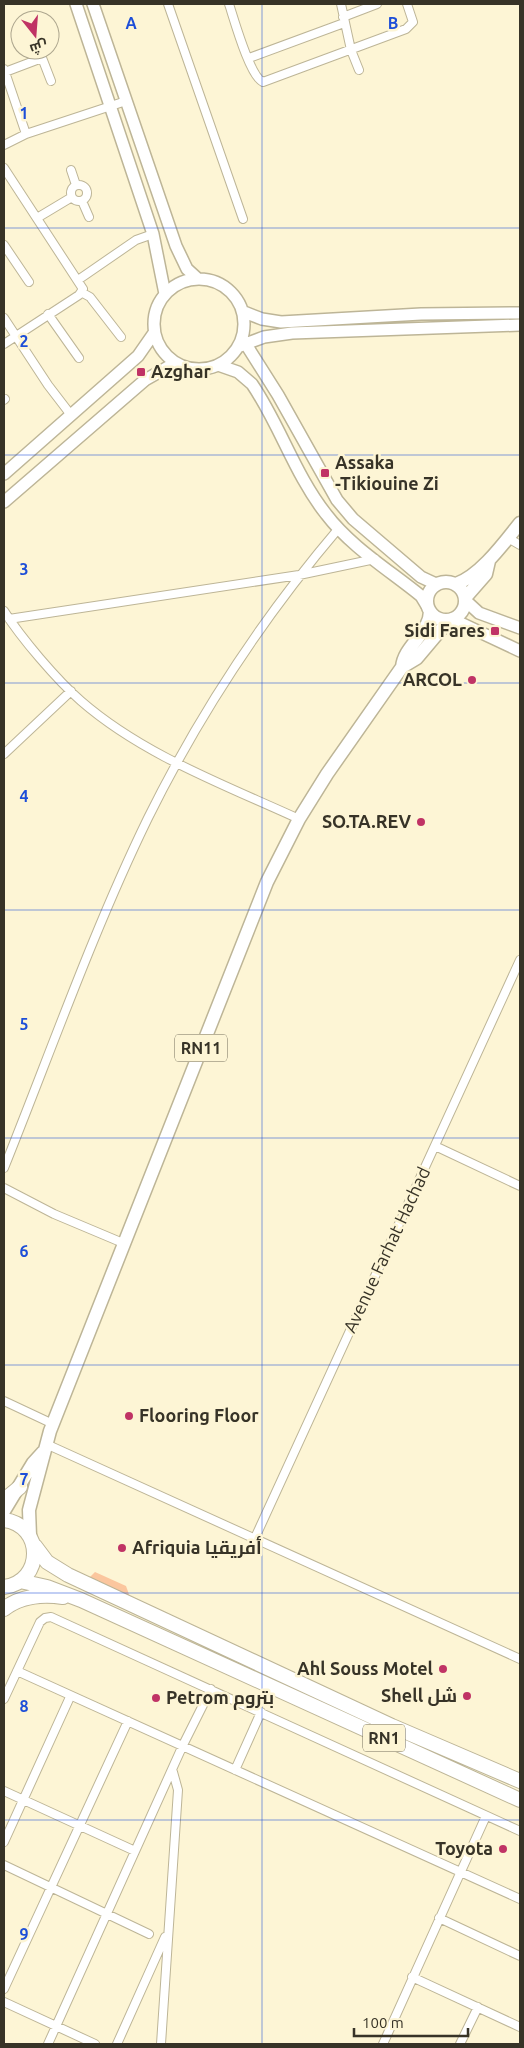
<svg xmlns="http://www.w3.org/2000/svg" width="524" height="2048" font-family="Ubuntu,Cairo,sans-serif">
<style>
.green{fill:#fbc69e}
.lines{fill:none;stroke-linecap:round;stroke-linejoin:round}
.street-casing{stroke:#bdb597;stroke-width:10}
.secondary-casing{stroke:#bdb597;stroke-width:14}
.primary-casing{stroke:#bdb597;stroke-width:15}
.highway-casing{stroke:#bdb597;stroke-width:16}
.street{stroke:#fff;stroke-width:8}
.secondary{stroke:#fff;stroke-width:11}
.primary{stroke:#fff;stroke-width:12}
.highway{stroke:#fff;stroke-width:14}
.grid{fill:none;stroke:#1d4ed8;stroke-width:1;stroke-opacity:0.55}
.poi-dot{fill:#c03365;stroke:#fdf5d5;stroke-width:2}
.labels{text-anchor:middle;stroke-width:5;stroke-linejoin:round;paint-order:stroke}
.shield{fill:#fdf5d5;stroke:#726d5b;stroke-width:1}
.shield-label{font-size:16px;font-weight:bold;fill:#373327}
.poi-label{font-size:18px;font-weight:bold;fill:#373327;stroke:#fdf5d5;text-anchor:end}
.street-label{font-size:18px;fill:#373327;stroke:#fdf5d5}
.grid-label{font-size:16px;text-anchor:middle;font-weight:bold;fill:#1d4ed8;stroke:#fdf5d5;stroke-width:5;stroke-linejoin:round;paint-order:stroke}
</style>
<rect width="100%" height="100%" fill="#fdf5d5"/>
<!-- green -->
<path class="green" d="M95 1572 126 1586 131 1600 86 1581Z"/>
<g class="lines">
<defs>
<path id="street" d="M168 4 243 219
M229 4C234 19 250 77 263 82L406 29 413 22 407 4
M341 4 351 50 359 70
M343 17 377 4
M39 50 51 81
M249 58 344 23
M4 69 26 134
M5 72 42 58
M4 145 26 134 126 101
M4 168 83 289 79 295 4 344
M71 170 76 185
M71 193a8 8 0 1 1 16 0a8 8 0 1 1-16 0Z
M82 201 89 217
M37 218 72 197
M4 245 29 282
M78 280 136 240 153 234
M81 292 90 297 121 337
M48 314 79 358
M4 318 48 385 71 415
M4 400 5 399
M508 538 520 545
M4 611C21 638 57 680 81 701 143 755 225 785 299 819
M9 619 299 575 375 559
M4 754 71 691
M435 1146 520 1186
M4 1168C51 1051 93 931 148 818 199 715 264 616 339 528
M4 1188 54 1214 123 1243
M4 1401 53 1424
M46 1444 520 1659
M254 1540 520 960
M17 1671 520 1899
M4 1699 40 1622 45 1618 51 1617 520 1831
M235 1770 261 1712
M4 1791 135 1851
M4 1842 70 1697
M4 1865 149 1934
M439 1918 520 1956
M412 1977 520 2027
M4 1989 128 1721
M4 2002 95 2044
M48 2044 183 1745 211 1689
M117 2044 165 1937
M161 2044 178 1790 173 1772
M383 2044 486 1816
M460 2044 478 2007"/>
<path id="secondary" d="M76 4 153 234 165 294
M93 4 176 246 187 269 198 279
M154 324a45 45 0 1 1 90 0a45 45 0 1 1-90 0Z
M244 312 262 319 281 322 421 314 520 313
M242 338 278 395 337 500 353 519 421 577 436 584
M240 346 264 337 292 333 520 325
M218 365 238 372 252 384C280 425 295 475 326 514 351 547 389 570 421 596L427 606
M4 474 138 356 154 333
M4 502 145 380 175 363
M466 601 479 613 520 628
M452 619 520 651"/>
<path id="primary" d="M427 601a19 19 0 1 1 38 0a19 19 0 1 1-38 0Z
M456 584C480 576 504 543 520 523
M465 598 486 574 489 561
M402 667 417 658 449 620
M4 1511 33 1463 43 1452
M30 1536 29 1510 50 1431 267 882 299 819 327 774 402 667C404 645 430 634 430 611"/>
<path id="highway" d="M4 1500 20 1487
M4 1520C44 1525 44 1582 4 1587
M35 1546 47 1562 68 1575 392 1726 520 1781
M20 1581 47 1587 81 1600 520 1800
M4 1609C20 1596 43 1594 63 1597"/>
</defs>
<!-- street casing -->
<use href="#street" class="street-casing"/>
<!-- secondary casing -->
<use href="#secondary" class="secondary-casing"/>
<!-- primary casing -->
<use href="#primary" class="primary-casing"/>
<!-- highway casing -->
<use href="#highway" class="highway-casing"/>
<!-- street -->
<use href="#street" class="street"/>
<!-- secondary -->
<use href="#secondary" class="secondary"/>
<!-- primary -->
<use href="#primary" class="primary"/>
<!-- highway -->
<use href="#highway" class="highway"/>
</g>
<!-- grid -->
<path class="grid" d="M262 4V2044M4 228H520M4 455H520M4 683H520M4 910H520M4 1138H520M4 1365H520M4 1593H520M4 1820H520"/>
<!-- markers -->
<g class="poi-dot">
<rect x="136" y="367" width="10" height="10" rx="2.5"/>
<rect x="320" y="468" width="10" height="10" rx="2.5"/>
<rect x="490" y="626" width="10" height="10" rx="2.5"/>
<circle cx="472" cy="680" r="5"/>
<circle cx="421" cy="822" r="5"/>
<circle cx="129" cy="1416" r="5"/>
<circle cx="122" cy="1548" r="5"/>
<circle cx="443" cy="1669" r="5"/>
<circle cx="467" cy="1696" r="5"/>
<circle cx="156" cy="1698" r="5"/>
<circle cx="503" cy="1849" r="5"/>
</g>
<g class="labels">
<!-- shield labels -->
<g class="shield">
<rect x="175" y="1034.5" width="52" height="27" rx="4"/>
<rect x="363" y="1724.5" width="42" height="27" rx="4"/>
</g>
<g class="shield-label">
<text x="201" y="1054">RN11</text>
<text x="384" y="1744">RN1</text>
</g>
<!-- poi labels -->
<g class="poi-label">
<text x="151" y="378" text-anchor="start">Azghar</text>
<text x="335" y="469" text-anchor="start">Assaka<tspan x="335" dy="21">-Tikiouine Zi</tspan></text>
<text x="485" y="637">Sidi Fares</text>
<text x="462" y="686">ARCOL</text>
<text x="411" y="828">SO.TA.REV</text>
<text x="139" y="1422" text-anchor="start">Flooring Floor</text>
<text x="132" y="1554" text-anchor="start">Afriquia أفريقيا</text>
<text x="433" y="1675">Ahl Souss Motel</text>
<text x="457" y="1702">Shell شل</text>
<text x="166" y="1704" text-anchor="start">Petrom بتروم</text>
<text x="493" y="1855">Toyota</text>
</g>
<!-- street labels -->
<g class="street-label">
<text transform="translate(387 1250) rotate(-65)" y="6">Avenue Farhat Hachad</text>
</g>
</g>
<g class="grid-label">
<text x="131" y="29">A</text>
<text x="393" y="29">B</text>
<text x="24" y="119">1</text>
<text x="24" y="347">2</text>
<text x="24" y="575">3</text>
<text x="24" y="802">4</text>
<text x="24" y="1030">5</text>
<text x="24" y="1257">6</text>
<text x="24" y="1485">7</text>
<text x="24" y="1712">8</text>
<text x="24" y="1940">9</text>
</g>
<!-- border -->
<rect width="524" height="2048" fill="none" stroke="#373327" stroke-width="10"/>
<!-- north arrow -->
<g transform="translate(35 35) rotate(163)"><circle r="24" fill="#fdf5d5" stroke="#aea78f"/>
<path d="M0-4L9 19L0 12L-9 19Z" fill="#c03365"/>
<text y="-8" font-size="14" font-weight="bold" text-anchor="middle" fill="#373327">ش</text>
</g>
<!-- scale -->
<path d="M354 2028v8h114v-8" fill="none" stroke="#373327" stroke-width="2.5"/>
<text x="362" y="2028" font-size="15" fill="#373327" stroke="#fdf5d5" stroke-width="4" paint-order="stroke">100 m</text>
</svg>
